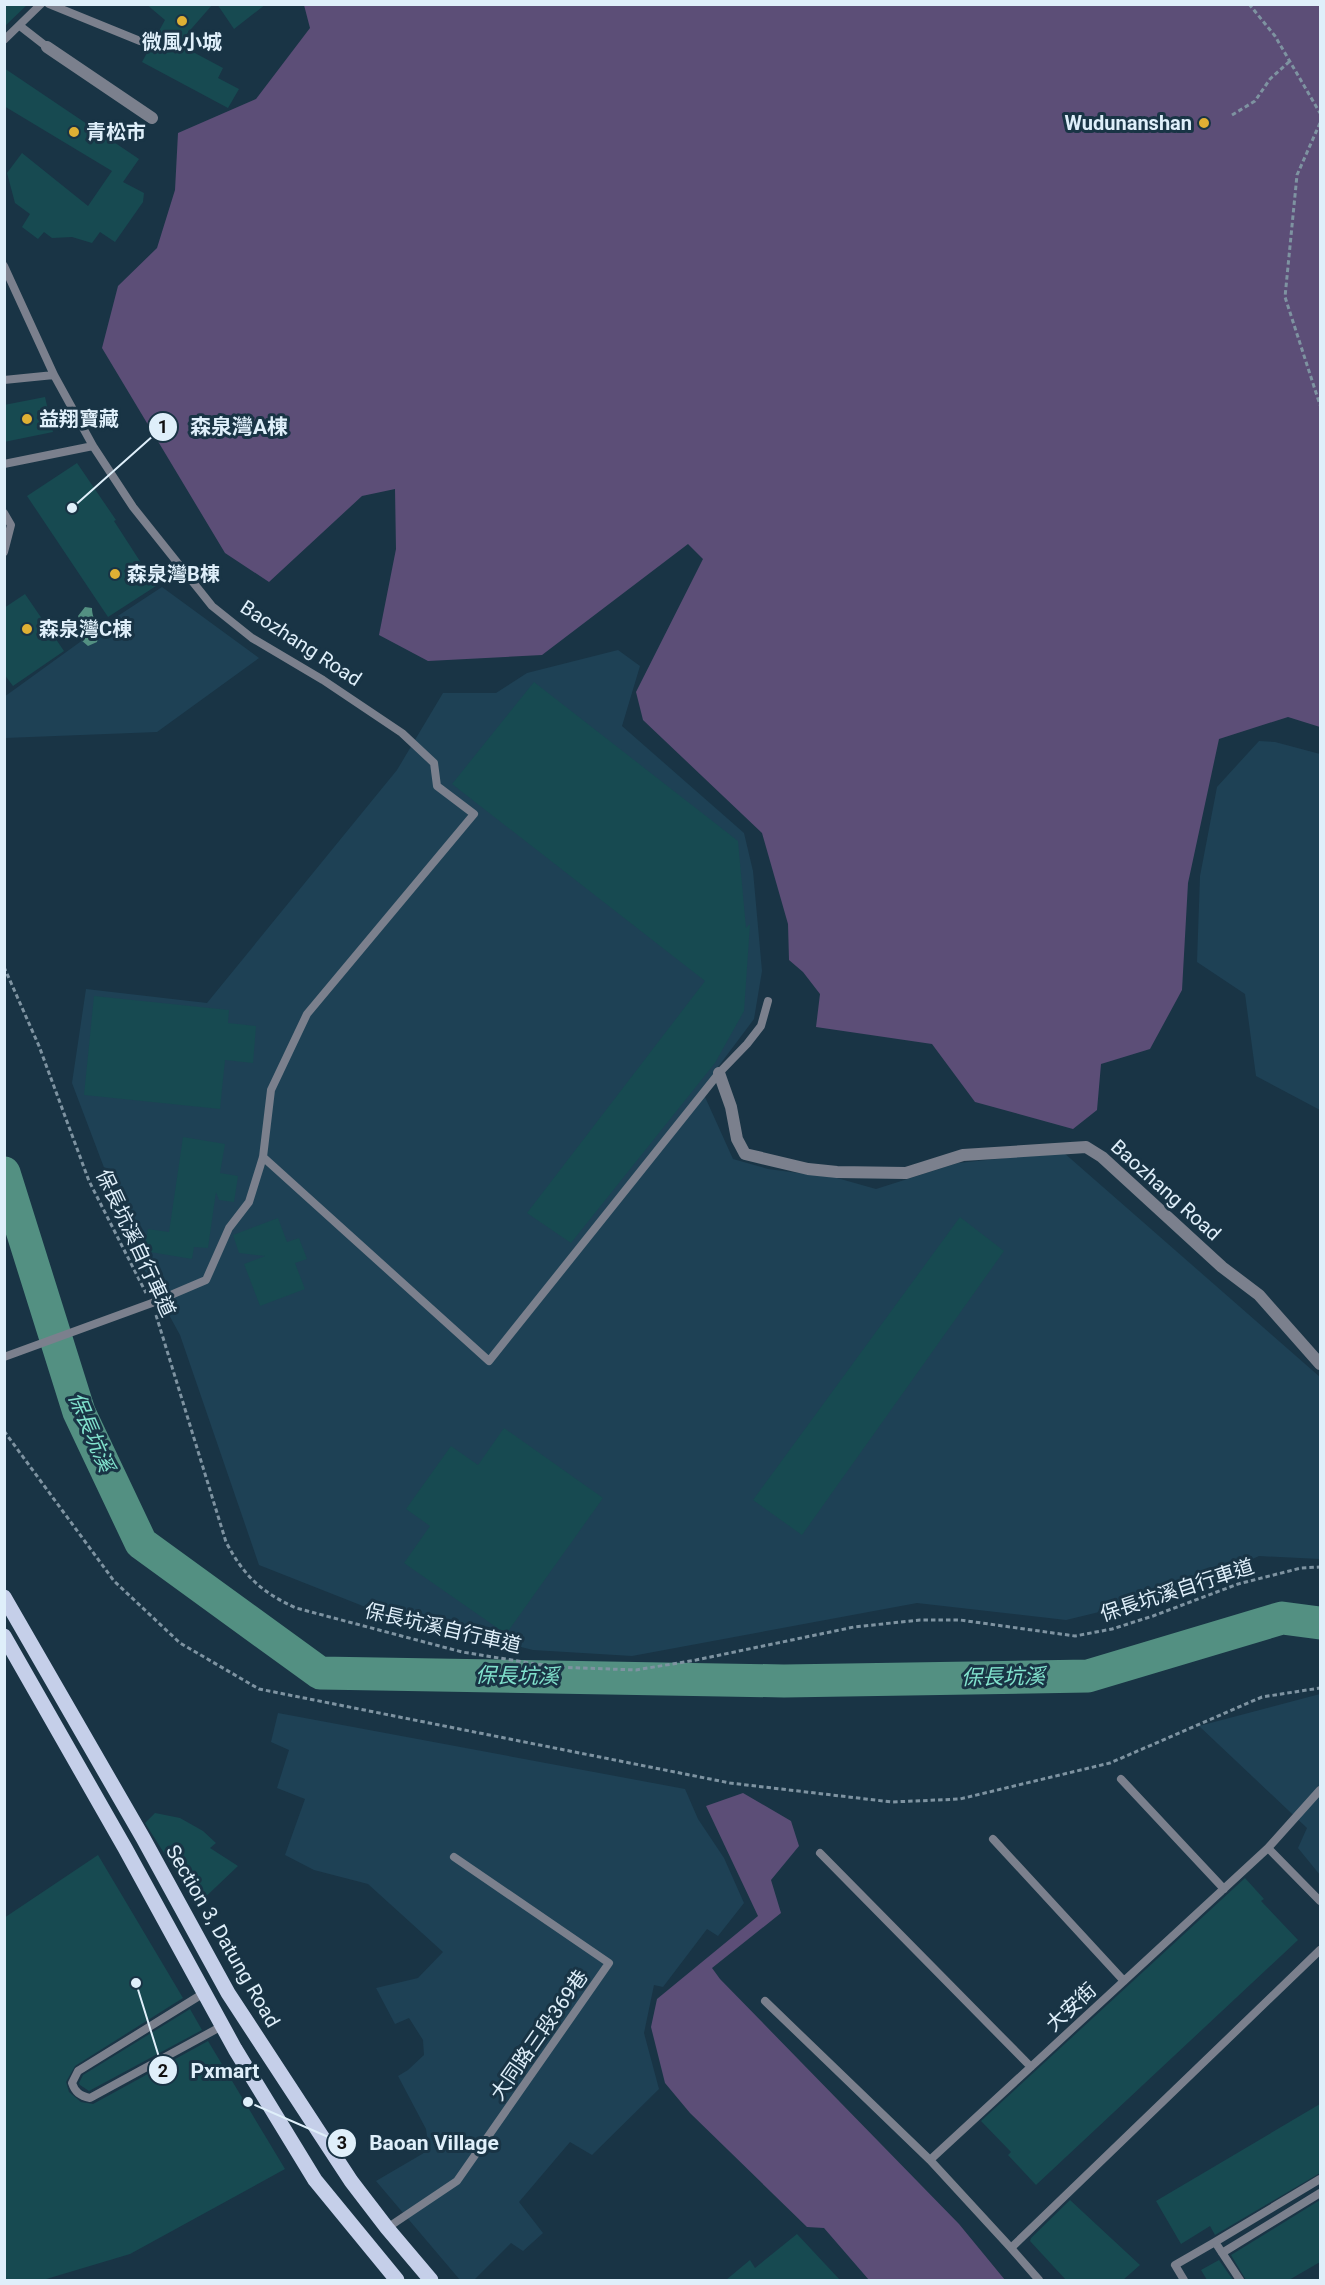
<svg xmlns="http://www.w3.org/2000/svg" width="1325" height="2285" font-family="Roboto,'Noto Sans TC',sans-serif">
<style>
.built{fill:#1e4155}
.green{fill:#5c4e77}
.water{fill:#539082}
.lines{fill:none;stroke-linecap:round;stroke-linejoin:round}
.river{stroke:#539082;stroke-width:33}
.building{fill:#174a51}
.path{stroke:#7e93a1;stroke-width:3;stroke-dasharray:4.5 3;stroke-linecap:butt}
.service{stroke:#7b808d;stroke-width:8}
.minor{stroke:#7b808d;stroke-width:12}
.primary{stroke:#c5cfe9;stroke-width:15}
.poi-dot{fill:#dfb034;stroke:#193445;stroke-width:2}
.labels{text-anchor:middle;stroke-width:6;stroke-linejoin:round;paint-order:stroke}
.poi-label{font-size:20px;font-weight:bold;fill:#dfeffa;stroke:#193445;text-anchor:start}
.street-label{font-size:20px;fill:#dfeffa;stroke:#193445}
.water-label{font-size:21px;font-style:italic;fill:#81e2cd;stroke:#193445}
.leader{fill:none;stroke:#dfeffa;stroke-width:2}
.callout-dot{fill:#dfeffa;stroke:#193445;stroke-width:2}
.mark-label{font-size:18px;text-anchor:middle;font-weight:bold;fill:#111}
.callout-label{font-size:21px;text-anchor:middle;font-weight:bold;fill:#dfeffa;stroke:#193445;stroke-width:6;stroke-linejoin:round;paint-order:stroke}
</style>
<rect width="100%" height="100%" fill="#193445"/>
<!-- built -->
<path class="built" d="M162 587 259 658 157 732 5 738 4 697 98 629Z
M618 650 640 666 622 726 744 833 753 871 762 971 754 1019 718 1067 705 1097 733 1159 768 1169 837 1178 876 1189 958 1163 1063 1152 1320 1377V1559L1259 1556 1178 1593 1066 1620 917 1603 632 1656 533 1650 368 1608 259 1565 180 1335 139 1260 72 1083 86 989 207 1003 397 770 443 693H496L527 673Z
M1259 741 1275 742 1320 754V1110L1256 1076 1245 994 1197 962 1200 876 1217 787Z
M1320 1694V1875L1298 1848 1307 1828 1199 1726Z
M278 1713 685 1789 698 1819 724 1858 744 1903 718 1936 707 1929 663 1987 654 1985 644 2033 659 2089 592 2155 570 2142 519 2202 543 2233 523 2251 511 2243 474 2280H460L376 2181 429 2150 426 2129 398 2076 408 2070 424 2055 423 2040 409 2018 395 2024 376 1988 418 1978 443 1952 368 1884 314 1870 285 1855 305 1799 277 1788 289 1750 271 1742Z"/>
<!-- green -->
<path class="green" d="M304 5H1320V727L1288 717 1219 739 1188 883 1182 990 1150 1049 1101 1064 1097 1110 1073 1129 975 1102 932 1044 816 1027 820 994 803 972 789 960 788 924 762 833 643 720 636 692 703 559 688 544 542 655 428 661 379 635 396 549 395 489 362 496 269 582 225 553 102 348 118 286 157 248 175 190 178 133 256 99 310 28Z
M743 1793 791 1821 799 1846 771 1880 781 1913 712 1968 720 1979 959 2224 1005 2280H869L824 2228 807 2227 690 2113 665 2083 651 2027 657 1999 758 1916 706 1806Z"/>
<!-- water -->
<path class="water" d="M85 607 92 608C92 623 103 625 97 642L88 646 81 640 83 626 78 616Z"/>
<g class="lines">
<!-- river -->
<path class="river" d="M4 1173 79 1412 141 1543 320 1673 784 1681 1088 1676 1282 1618 1320 1623"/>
</g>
<!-- building -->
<path class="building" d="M4 4H28L4 27Z
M146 4H213L178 44 223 68 218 78 239 89 228 108 142 62 165 20Z
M217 4H266L234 29Z
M4 68 139 159 123 182 144 193 143 202 115 242 100 232 92 243 72 237 52 238 44 232 38 239 22 227 30 214 15 203 7 173 22 153 88 206 112 171 4 106Z
M45 397 53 432 4 442V405Z
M77 463 116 520 114 521 156 586 108 617 27 496Z
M25 594 64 651 13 686 4 674V608Z
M534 682 738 841 746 928 750 924 744 1011 715 1063 571 1243 527 1213 705 981 452 784Z
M94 996 229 1010 228 1023 256 1026 253 1063 225 1060 220 1109 84 1095Z
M183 1137 225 1144 220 1173 238 1176 234 1202 219 1200 216 1192 208 1248 194 1247 192 1259 144 1251 148 1229 169 1232Z
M960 1217 1004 1251 802 1535 753 1500Z
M278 1218 287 1242 299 1238 307 1259 295 1263 305 1289 260 1306 244 1264 265 1256 239 1253 233 1235Z
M504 1428 603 1498 506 1634 404 1563 430 1526 406 1509 451 1446 478 1465Z
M155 1813 180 1818 203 1831 216 1843 210 1848 238 1866 197 1905 145 1823Z
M98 1855 183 1998 75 2066 66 2082 69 2092 81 2102 93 2104 208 2041 285 2169 130 2254 43 2280H4V1918Z
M1245 1878 1264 1899 1261 1901 1298 1940 1036 2185 1008 2155 1011 2152 981 2121Z
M190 2009 202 2030 89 2091 80 2085 79 2083 83 2075Z
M1320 2104V2173L1215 2235 1210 2226 1181 2244 1156 2201Z
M1070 2200 1140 2265 1123 2280H1066L1030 2241 1031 2238Z
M1320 2200V2262L1289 2280H1246L1231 2255Z
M797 2234 840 2280H726L750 2260 755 2268Z
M1219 2260 1233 2280H1207L1201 2270Z"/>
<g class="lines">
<!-- path -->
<path class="path" d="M1249 4 1275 36 1320 113
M1232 115 1255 101 1270 79 1290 61
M1320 123 1297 175 1285 297 1320 405
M4 967 39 1046 89 1181 146 1293
M156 1315 226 1542C244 1576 261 1592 296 1608L462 1652 555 1667 636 1670 696 1660 854 1627 920 1620H960L1075 1636 1112 1629 1153 1616 1238 1584 1301 1568 1320 1567
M4 1431 114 1581 180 1643 259 1689 730 1783 892 1802 960 1799 1110 1763 1262 1697 1320 1688"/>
<!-- service -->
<path class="service" d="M49 4 140 41
M20 26 47 47
M4 40 41 4
M4 266 54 375 93 446 133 507 212 606 252 638 323 680 402 733 434 763 437 786 474 814 307 1014 271 1090 263 1157 249 1202 229 1228 206 1280 152 1303 4 1357
M4 380 54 375
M4 464 93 446
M4 513 11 525 4 552
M263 1157 489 1361 719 1073 747 1044 761 1026 768 1001
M1121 1779 1224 1889
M993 1839 1124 1981
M1268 1848 1320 1901
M820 1853 1031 2067
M204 1993 78 2071 72 2083C75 2092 80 2096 90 2098L222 2026
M765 2001 930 2160 1011 2248
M930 2160 1268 1848 1320 1790
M387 2228 457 2181 609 1963 454 1857
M1215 2242 1320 2179
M1222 2253 1320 2193
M1039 2280 1011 2248 1320 1950
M1184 2280 1175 2265 1215 2242 1240 2280"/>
<!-- minor -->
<path class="minor" d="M47 47 152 118
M719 1073 731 1107 737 1139 745 1154 808 1169 837 1172 906 1173 963 1155 1086 1147 1102 1157 1222 1267 1259 1295 1320 1364"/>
<!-- primary -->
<path class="primary" d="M4 1597 143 1838 228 1993 351 2181 387 2228 431 2280
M4 1636 125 1848 235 2049 315 2180 397 2280"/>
</g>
<!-- markers -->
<g class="poi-dot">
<circle cx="182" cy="21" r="6"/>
<circle cx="1204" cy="123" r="6"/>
<circle cx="74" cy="132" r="6"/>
<circle cx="27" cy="419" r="6"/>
<circle cx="115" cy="574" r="6"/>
<circle cx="27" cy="629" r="6"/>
</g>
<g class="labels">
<!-- poi labels -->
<g class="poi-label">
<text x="182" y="49" text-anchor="middle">微風小城</text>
<text x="1192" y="130" text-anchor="end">Wudunanshan</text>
<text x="86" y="139">青松市</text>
<text x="39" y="426">益翔寶藏</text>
<text x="127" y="581">森泉灣B棟</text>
<text x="39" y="636">森泉灣C棟</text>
</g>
<!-- street labels -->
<g class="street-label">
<text transform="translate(301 643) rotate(33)" y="7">Baozhang Road</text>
<text transform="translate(1166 1190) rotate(42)" y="7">Baozhang Road</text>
<text transform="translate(136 1243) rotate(65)" y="7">保長坑溪自行車道</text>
<text transform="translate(1177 1590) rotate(-18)" y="7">保長坑溪自行車道</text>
<text transform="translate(443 1628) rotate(13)" y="7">保長坑溪自行車道</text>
<text transform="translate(223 1936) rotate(60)" y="7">Section 3, Datung Road</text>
<text transform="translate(1071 2007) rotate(-43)" y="7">大安街</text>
<text transform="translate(539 2035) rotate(-55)" y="7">大同路三段369巷</text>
</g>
<!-- water labels -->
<g class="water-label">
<text transform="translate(91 1432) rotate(67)" y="7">保長坑溪</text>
<text transform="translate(517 1676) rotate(1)" y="7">保長坑溪</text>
<text transform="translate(1003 1677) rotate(-1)" y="7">保長坑溪</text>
</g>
</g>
<!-- callouts -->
<path class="leader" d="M72 508L163 427M136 1983L163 2070M248 2102L342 2143"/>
<g class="callout-dot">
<circle cx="72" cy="508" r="6"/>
<circle cx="136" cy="1983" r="6"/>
<circle cx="248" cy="2102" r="6"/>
<circle cx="163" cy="427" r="15"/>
<circle cx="163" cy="2070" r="15"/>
<circle cx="342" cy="2143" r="15"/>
</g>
<g class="mark-label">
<text x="163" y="433">1</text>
<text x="163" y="2077">2</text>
<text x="342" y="2149">3</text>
</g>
<g class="callout-label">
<text x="239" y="434">森泉灣A棟</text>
<text x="225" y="2078">Pxmart</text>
<text x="434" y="2150">Baoan Village</text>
</g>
<!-- border -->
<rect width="1325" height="2285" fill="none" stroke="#dfeffa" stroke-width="12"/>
</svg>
